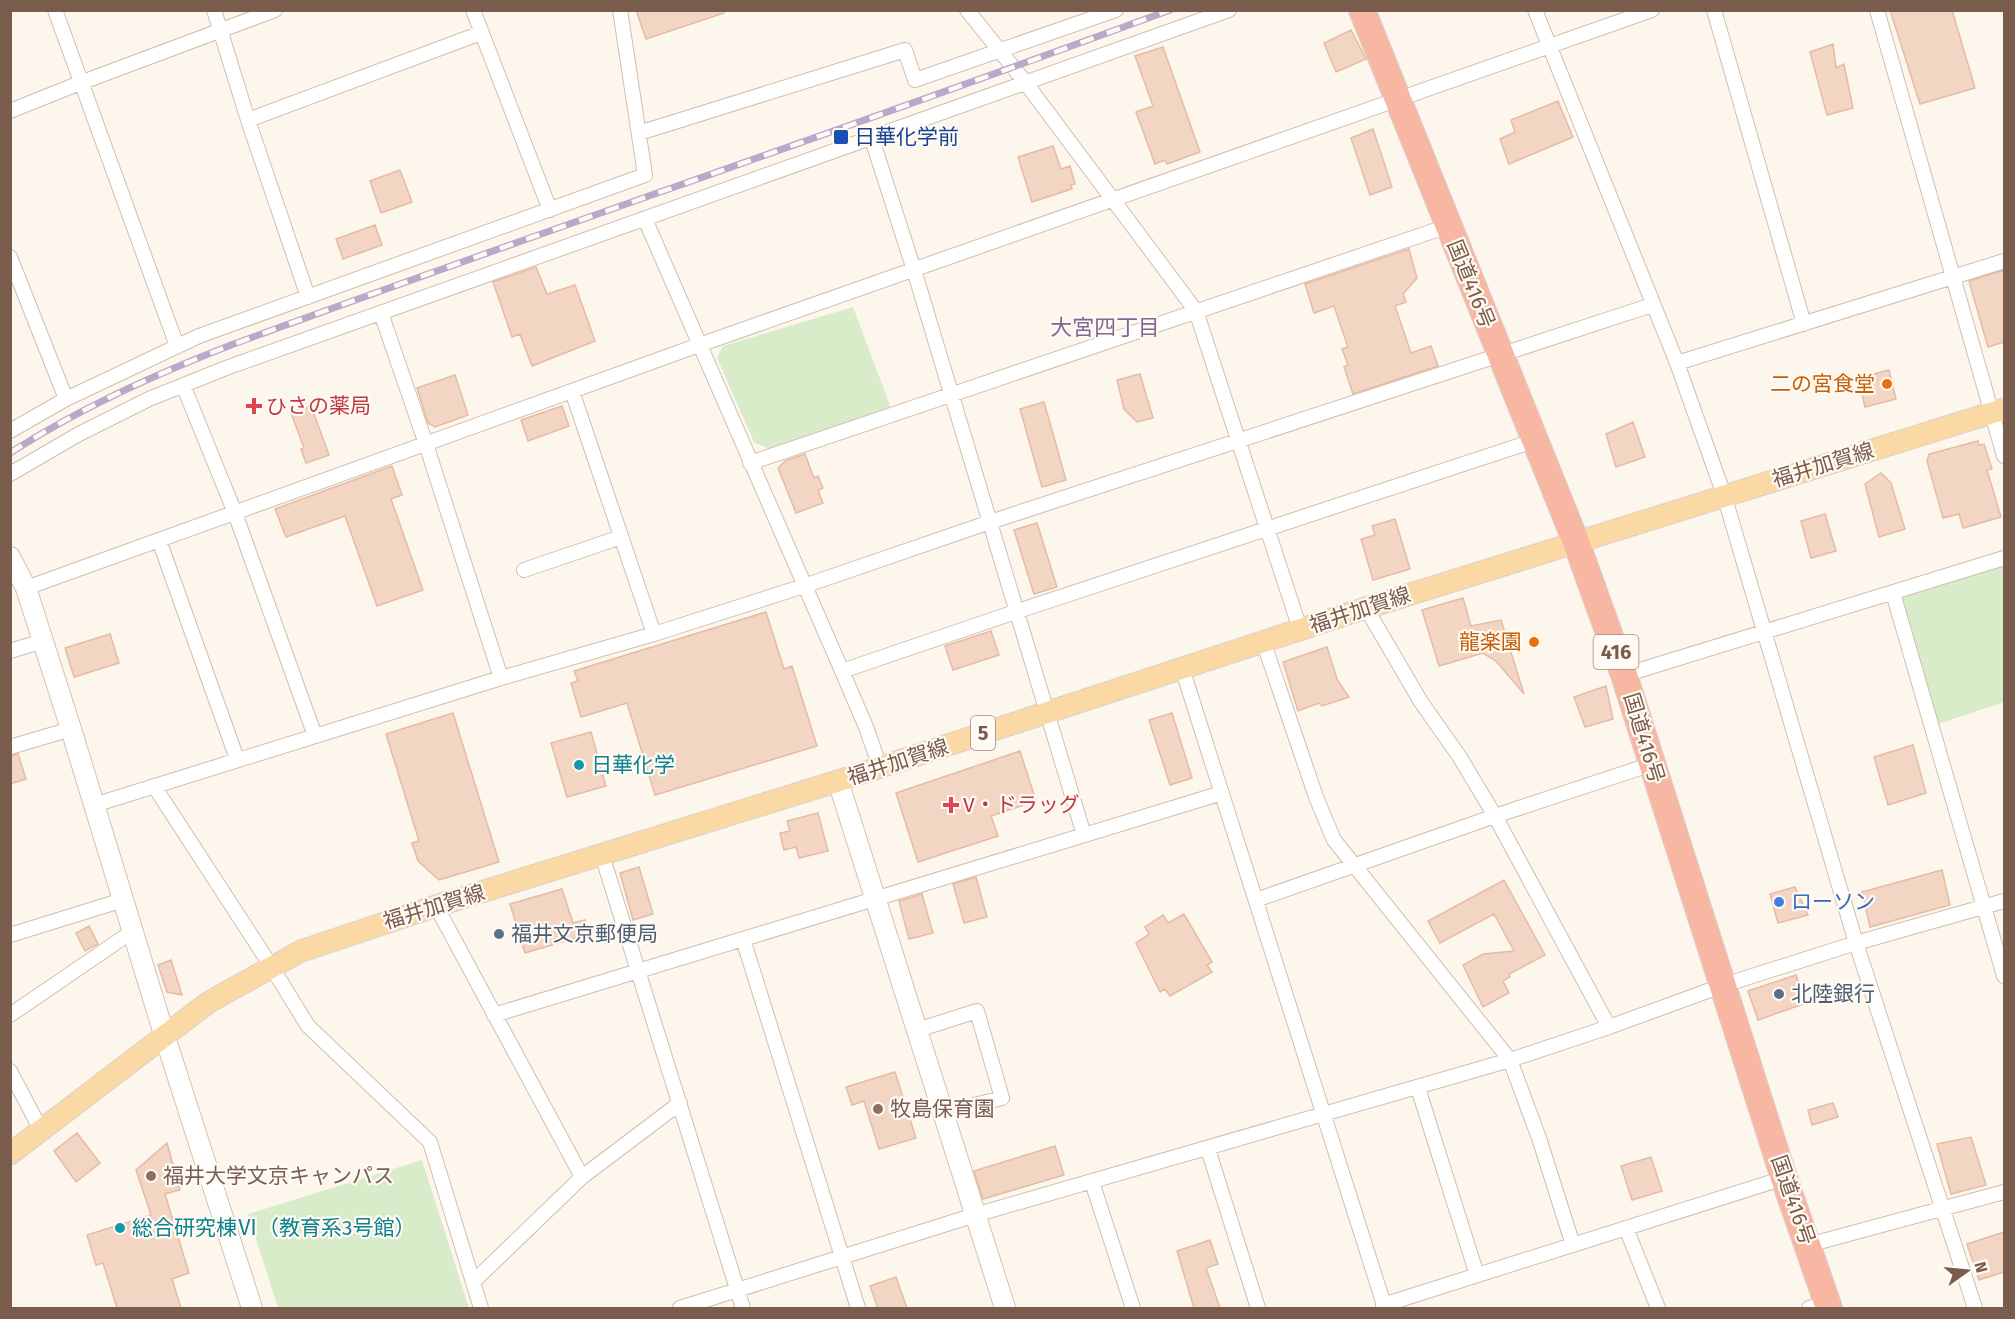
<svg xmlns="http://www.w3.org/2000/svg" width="2015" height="1319" font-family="'Fira Sans','Noto Sans JP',sans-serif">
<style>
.green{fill:#d8ecc9}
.building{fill:#f3d5c3;stroke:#e6bba3;stroke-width:1.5}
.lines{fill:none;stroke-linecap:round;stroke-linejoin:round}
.street-casing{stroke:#d1beb0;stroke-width:16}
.secondary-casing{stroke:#d6c0b0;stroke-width:22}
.primary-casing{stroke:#dad1cd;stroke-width:23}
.highway-casing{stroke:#dad1cd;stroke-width:28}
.street{stroke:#fff;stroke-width:14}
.secondary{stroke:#fff;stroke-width:20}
.primary{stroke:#fbd9a5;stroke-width:21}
.highway{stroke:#f7b7a3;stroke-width:26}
.rail-casing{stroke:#b9a8c9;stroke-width:7}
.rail{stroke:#fffaf3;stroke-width:4.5;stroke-dasharray:14;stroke-linecap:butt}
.transit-dot{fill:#1a4fb4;stroke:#fffaf3;stroke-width:2}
.food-dot{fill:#e8710a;stroke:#fffaf3;stroke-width:2}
.health-dot{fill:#e0444e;stroke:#fffaf3;stroke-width:2}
.culture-dot{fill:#0f9aa8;stroke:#fffaf3;stroke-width:2}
.shop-dot{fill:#3f7fe0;stroke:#fffaf3;stroke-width:2}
.service-dot{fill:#5c6f8a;stroke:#fffaf3;stroke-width:2}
.education-dot{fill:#8d6e63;stroke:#fffaf3;stroke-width:2}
.labels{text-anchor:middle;stroke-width:4.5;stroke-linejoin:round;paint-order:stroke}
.shield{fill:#fffaf3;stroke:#a28b7f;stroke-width:1.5}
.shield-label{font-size:20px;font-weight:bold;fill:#7a5c4d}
.transit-label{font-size:21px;fill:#164399;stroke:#fffaf3;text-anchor:start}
.street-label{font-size:21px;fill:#7a5c4d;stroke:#fffaf3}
.food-label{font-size:21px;fill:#c56008;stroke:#fffaf3;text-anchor:end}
.health-label{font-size:21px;fill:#be3a42;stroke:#fffaf3;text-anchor:start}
.culture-label{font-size:21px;fill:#0d838f;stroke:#fffaf3;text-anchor:start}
.shop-label{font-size:21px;fill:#366cbe;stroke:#fffaf3;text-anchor:start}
.service-label{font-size:21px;fill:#4e5e75;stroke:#fffaf3;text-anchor:start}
.education-label{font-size:21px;fill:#785e54;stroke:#fffaf3;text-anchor:start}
.neighbourhood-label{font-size:22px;fill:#846695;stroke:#fffaf3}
</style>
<rect width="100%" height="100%" fill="#fdf6ec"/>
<!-- green -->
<path class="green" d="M853 307 891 408 770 449 754 442 717 358 723 346Z
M2004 562V702L1938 724 1901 595Z
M422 1160 469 1308H278L248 1214Z"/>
<!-- building -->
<path class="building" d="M636 10H724V13L646 39Z
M1890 10H1952L1975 88 1920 104Z
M1351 30 1366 59 1336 72 1324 43Z
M1833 44 1836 68 1844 64 1853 108 1827 115 1810 52Z
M1163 47 1200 152 1167 164 1165 160 1155 164 1136 112 1153 106 1135 56Z
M1558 101 1573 137 1509 164 1500 139 1515 132 1511 120Z
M1373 129 1392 187 1370 195 1351 138Z
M1053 146 1061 169 1070 166 1075 184 1071 185 1072 189 1032 202 1018 157Z
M400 170 412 202 381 213 370 181Z
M375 225 382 245 343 259 336 239Z
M1409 249 1417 278 1403 294 1406 302 1395 306 1411 353 1431 346 1438 366 1353 394 1344 367 1348 365 1342 349 1348 347 1334 306 1314 313 1305 284Z
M536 267 547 294 575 285 595 341 532 366 520 334 512 337 493 282Z
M2004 270V342L1988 347 1969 281Z
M1889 370 1896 399 1865 407 1858 378Z
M1140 374 1153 418 1137 422 1124 409 1117 380Z
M455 375 468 415 435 427 428 423 417 388Z
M1044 402 1066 480 1042 487 1020 409Z
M311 406 329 455 306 463 301 449 304 448 291 413Z
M562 406 569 426 528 441 521 420Z
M1633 422 1645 457 1616 467 1606 434Z
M1978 441 1979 445 1984 444 1992 469 1987 470 2001 517 1963 528 1959 514 1943 518 1927 461 1929 454Z
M805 454 814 478 818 476 823 488 818 490 823 503 796 513 778 468 785 461Z
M392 466 402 495 391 499 423 590 377 606 345 516 286 537 275 509Z
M1881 473 1891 483 1905 529 1879 537 1865 484Z
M1825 514 1836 551 1811 558 1801 521Z
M1395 519 1410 569 1373 580 1361 539 1375 535 1372 526Z
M1037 523 1057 587 1034 594 1014 530Z
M1463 598 1471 626 1501 620 1524 694 1496 661 1483 653 1439 666 1422 610Z
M766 612 784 669 792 666 817 746 655 795 627 703 581 717 571 683 578 681 574 671Z
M991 631 999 655 953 670 945 646Z
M110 634 119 663 74 677 65 648Z
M1327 647 1337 679 1349 697 1322 706 1319 703 1298 711 1283 662Z
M1606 686 1613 719 1585 727 1574 697Z
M453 713 499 862 439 880 418 861 412 843 419 841 386 734Z
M1172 713 1192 778 1170 785 1149 720Z
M591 732 606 786 567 797 551 743Z
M1913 745 1926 793 1888 805 1874 757Z
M1020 751 1036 801 991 816 998 836 918 862 896 793Z
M18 754 26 779 10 784V756Z
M818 813 828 851 799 858 796 847 784 850 780 833 790 831 787 821Z
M639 867 653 914 633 920 620 873Z
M1942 870 1950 905 1870 927 1862 892Z
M976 877 987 917 964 923 953 884Z
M1504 880 1545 955 1509 974 1510 977 1503 981 1509 993 1483 1007 1463 965 1483 954 1514 951 1494 914 1440 943 1428 921Z
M1795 887 1808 915 1778 923 1770 894Z
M562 889 573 923 585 920 589 934 525 953 510 904Z
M922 894 933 933 909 939 899 901Z
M1184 914 1212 962 1207 965 1212 972 1170 996 1165 989 1160 992 1136 943 1149 934 1145 927 1163 915 1168 923Z
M89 926 98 944 85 951 76 933Z
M171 960 182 995 167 992 158 965Z
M1796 975 1806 1003 1758 1020 1748 991Z
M895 1072 916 1138 879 1149 864 1101 852 1105 846 1087Z
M1833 1103 1838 1117 1812 1125 1808 1110Z
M77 1133 100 1163 76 1182 54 1151Z
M1971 1137 1986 1185 1951 1194 1937 1144Z
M167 1143 180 1190 165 1194 189 1273 172 1279 181 1308H117L103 1263 96 1265 87 1235 151 1215 136 1170Z
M1055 1146 1064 1175 983 1199 974 1171Z
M1651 1157 1662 1191 1632 1200 1621 1166Z
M2004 1232V1272L1979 1280 1967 1244Z
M1210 1240 1218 1264 1206 1268 1220 1308H1194L1177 1251Z
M896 1277 907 1308H878L870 1286Z"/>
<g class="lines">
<defs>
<path id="street" d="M55 10 177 346
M214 10 248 120 308 297
M473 10 550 210
M967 10 1025 82 1196 311 1300 629
M1535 10 1677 363 1724 495 1856 943 1975 1308
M1714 10 1804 324
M1877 10 2004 456
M10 111 80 83 275 10
M248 120 481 33
M639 133 905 50 915 80 1116 10
M871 136 914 270 1084 835
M645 219 842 671 866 727 880 767
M10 257 66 399
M381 313 426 444 501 678
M1677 363 2004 261
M183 385 235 513 315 736
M572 391 654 634
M10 431 66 399 199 336 645 175 620 10
M750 463 1448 226
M10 474 79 434 149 399 226 368 1229 10
M159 540 237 759
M524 570 621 537
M26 588 699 345 1652 10
M1893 593 2004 976
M1366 608 1421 702 1459 756 1495 816 1609 1027
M1263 641 1316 797 1334 840 1510 1060 1539 1138 1573 1245
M10 651 43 641
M1182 668 1385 1308
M842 671 1018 611 1536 440
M1624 675 2004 558
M10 747 71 729
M154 786 271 966 308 1026 430 1142 481 1308
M94 805 501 678 654 634 804 586 990 522 1652 305
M602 855 743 1308
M1256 900 1495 816 1652 764
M436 906 582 1177
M10 935 123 900
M743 939 858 1308
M10 1015 133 931
M494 1015 1222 793
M917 1030 977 1011 1002 1098 943 1113
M10 1071 41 1130
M1418 1088 1477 1275
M1208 1149 1258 1308
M1092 1182 1133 1308
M1626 1228 1658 1308
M1808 1245 2004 1192
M473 1282 582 1177 680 1103
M1383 1305 1784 1178
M680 1308 975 1215 1510 1060 1609 1027 1724 985 1856 943 2004 901
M1809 1308 1827 1303"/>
<path id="secondary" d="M10 557 26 588 71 729 164 1034 252 1308
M838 781 1005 1308"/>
<path id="primary" d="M10 1154 209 1002 301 951 436 906 838 781 1366 608 2004 409"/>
<path id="highway" d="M1362 10 1576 542 1624 675 1784 1178 1829 1308"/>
</defs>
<!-- street casing -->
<use href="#street" class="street-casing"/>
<!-- secondary casing -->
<use href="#secondary" class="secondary-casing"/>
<!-- primary casing -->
<use href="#primary" class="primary-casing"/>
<!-- highway casing -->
<use href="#highway" class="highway-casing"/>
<!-- street -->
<use href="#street" class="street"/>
<!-- secondary -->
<use href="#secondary" class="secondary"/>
<!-- primary -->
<use href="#primary" class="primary"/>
<!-- highway -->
<use href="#highway" class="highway"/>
<defs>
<path id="rail" d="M10 453C80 408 154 375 231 345 543 231 858 125 1170 10"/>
</defs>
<!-- rail casing -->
<use href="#rail" class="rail-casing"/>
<!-- rail -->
<use href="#rail" class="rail"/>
</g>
<!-- markers -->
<rect class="transit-dot" x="833" y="129" width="16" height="16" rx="3"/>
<g class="food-dot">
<circle cx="1887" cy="384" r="6"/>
<circle cx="1534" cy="642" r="6"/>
</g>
<g class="health-dot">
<path d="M251 397h6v6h6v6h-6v6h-6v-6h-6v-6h6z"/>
<path d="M948 796h6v6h6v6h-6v6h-6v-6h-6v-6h6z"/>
</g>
<g class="culture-dot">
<circle cx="579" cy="765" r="6"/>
<circle cx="120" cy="1228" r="6"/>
</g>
<circle class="shop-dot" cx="1779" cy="902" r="6"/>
<g class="service-dot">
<circle cx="499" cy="934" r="6"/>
<circle cx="1779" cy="994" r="6"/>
</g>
<g class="education-dot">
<circle cx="878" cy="1109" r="6"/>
<circle cx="151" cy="1176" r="6"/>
</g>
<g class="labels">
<!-- shield labels -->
<g class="shield">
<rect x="1593.5" y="635" width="45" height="34" rx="4.5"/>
<rect x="971" y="716" width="24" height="34" rx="4.5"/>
</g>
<g class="shield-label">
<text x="1616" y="659">416</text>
<text x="983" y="740">5</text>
</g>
<!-- transit labels -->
<g class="transit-label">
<text x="854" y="144">日華化学前</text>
</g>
<!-- street labels -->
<g class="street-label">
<text transform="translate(1471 284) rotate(68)" y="7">国道416号</text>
<text transform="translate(1823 465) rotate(-17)" y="7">福井加賀線</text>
<text transform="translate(1360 610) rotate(-18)" y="7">福井加賀線</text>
<text transform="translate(1644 738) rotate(73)" y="7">国道416号</text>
<text transform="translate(898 762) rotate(-18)" y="7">福井加賀線</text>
<text transform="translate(434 907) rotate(-17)" y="7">福井加賀線</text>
<text transform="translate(1793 1200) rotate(71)" y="7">国道416号</text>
</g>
<!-- food labels -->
<g class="food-label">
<text x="1875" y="391">二の宮食堂</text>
<text x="1522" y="649">龍楽園</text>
</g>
<!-- health labels -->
<g class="health-label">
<text x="266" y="413">ひさの薬局</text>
<text x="963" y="812">V・ドラッグ</text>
</g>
<!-- culture labels -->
<g class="culture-label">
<text x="591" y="772">日華化学</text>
<text x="132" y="1235">総合研究棟Ⅵ（教育系3号館）</text>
</g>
<!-- shop labels -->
<g class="shop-label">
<text x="1791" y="909">ローソン</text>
</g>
<!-- service labels -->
<g class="service-label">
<text x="511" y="941">福井文京郵便局</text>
<text x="1791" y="1001">北陸銀行</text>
</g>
<!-- education labels -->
<g class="education-label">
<text x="890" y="1116">牧島保育園</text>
<text x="163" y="1183">福井大学文京キャンパス</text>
</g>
<!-- neighbourhood labels -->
<g class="neighbourhood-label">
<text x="1105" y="335">大宮四丁目</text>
</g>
</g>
<!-- border -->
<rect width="2015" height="1319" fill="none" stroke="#7a5c4d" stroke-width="24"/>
<!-- north arrow -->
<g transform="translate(1967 1271) rotate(75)" stroke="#fffaf3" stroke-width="4.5" paint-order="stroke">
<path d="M0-4.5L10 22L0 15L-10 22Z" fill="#7a5c4d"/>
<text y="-9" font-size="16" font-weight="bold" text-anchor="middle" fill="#7a5c4d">N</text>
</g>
</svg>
